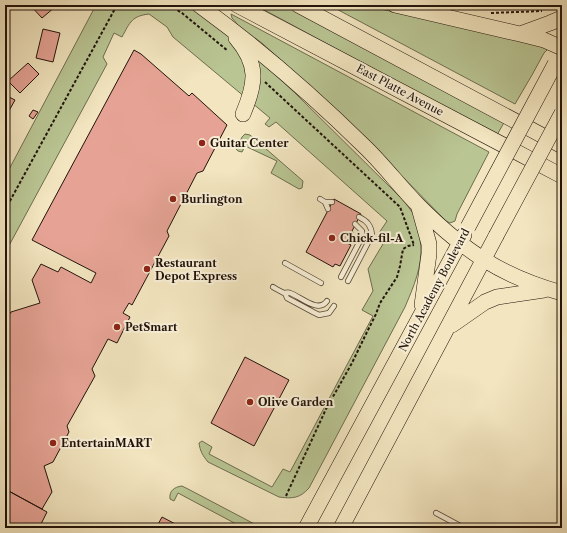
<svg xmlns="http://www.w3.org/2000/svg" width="567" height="533" font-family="'Libre Caslon Text',serif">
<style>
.green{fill:#b9c593;stroke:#6d6c4e}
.building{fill:#e6a395;stroke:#21130a}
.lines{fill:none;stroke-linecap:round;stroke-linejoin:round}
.service-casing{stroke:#554837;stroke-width:6}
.trunk-casing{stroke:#21130a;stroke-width:16}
.path{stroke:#21130a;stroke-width:2;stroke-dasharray:3 2;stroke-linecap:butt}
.service{stroke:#f7eed5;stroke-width:4.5}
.trunk{stroke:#f2e5bf;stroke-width:15}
.trunk-bridge-casing{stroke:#21130a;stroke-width:16;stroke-linecap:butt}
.trunk-bridge{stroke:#f2e5bf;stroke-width:15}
.poi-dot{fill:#8f2418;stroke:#f7eed5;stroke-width:1.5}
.labels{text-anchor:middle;stroke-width:4;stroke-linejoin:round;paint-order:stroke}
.street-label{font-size:11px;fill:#21130a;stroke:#f7eed5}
.poi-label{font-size:11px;font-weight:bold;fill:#21130a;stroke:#f7eed5;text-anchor:start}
</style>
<rect width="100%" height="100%" fill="#f2e5bf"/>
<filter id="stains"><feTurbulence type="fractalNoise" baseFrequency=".005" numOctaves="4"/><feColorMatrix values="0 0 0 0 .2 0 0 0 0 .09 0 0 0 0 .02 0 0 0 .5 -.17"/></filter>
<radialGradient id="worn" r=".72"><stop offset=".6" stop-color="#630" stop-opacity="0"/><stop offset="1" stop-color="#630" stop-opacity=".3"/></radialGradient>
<!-- green -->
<path class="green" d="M96 5H188L203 15 249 51 294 92 396 193C403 200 409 207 414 215 416 219 417 225 418 230 426 258 416 281 405 307L309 488C300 498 293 499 279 497L208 462C203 456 200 451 199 443L202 441 212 447 209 454 272 487 283 469 290 472 373 316 362 310 373 291 368 269 383 244 375 239 387 221 276 122 269 127 265 124 270 118 173 37 167 27 149 14C132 16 130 22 122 37L114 33 103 57 107 64 5 253V177Z
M255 5H291L506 119 497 135Z
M329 5H363L547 46V50L544 53 532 75 515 104Z
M231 14 489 152 457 214 455 221 450 223 446 221 342 115 263 44 238 25 232 18Z
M245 134 250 135 303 181 302 188 299 189 271 173 277 161 245 146 242 152 238 151 236 149 242 137Z
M182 486 188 489 262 528H236L238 525 178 493 174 501 170 499C169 491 174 487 182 486Z"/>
<!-- building -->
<path class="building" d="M30 5H54L55 7 42 18Z
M43 29 60 33 53 62 36 58Z
M134 50 141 54 189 96 192 93 227 125 203 171 197 173 167 231 169 236 132 305 129 303 123 313 130 317 117 343 108 339 92 369 95 376 67 426 69 432 53 462 44 466 52 492 42 509 5 489V322L11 312 40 303 32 280 41 264 58 272 61 267 91 283 96 273 32 240Z
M28 63 39 74 20 93 8 81Z
M5 95 15 100 5 118Z
M33 110 38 112 33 119 29 116Z
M334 199 361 214 352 231 353 232 347 243 351 245 340 266 335 264 333 267 306 252Z
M245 357 289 380 254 446 211 423Z
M5 489 47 512 39 528H5Z
M162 517 183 528H156Z"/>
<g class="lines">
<defs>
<path id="service" d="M320 199 325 202H332
M325 202 328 209
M285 263 321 283
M341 277 361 239 362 231 355 224
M348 281 372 235C371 225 367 221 359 217
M273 287C276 289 280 291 284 293 286 293 288 292 290 293 300 296 318 314 327 301
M285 293 287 298 313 312 319 315 329 313 334 306
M436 513 464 528"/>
<path id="trunk" d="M199 5C258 48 312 95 364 146 384 165 400 187 419 206 464 251 501 276 562 293
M237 5 562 176
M298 5 562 146
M395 5 520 34 550 23 562 18
M520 34 544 40 562 48
M236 38C259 65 256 83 243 114
M419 208 429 244V254L422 305
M452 325 485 302 497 297 544 290
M306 528 464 235
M341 528 496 236"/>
</defs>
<!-- service casing -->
<use href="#service" class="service-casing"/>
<!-- trunk casing -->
<use href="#trunk" class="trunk-casing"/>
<!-- path -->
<path class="path" d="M169 5 182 13 228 51
M543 5 545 9
M491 13 542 11
M265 82 400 207 414 245
M5 210 117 5
M286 496 326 409 352 363 366 334 376 314 380 303 397 277 400 266 403 249 408 246 414 245"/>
<!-- service -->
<use href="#service" class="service"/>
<!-- trunk -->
<use href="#trunk" class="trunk"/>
<defs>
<path id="trunk-bridge" d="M468 227 555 64
M496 236 562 113"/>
</defs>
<!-- trunk-bridge casing -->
<use href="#trunk-bridge" class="trunk-bridge-casing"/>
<!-- trunk-bridge -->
<use href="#trunk-bridge" class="trunk-bridge"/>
</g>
<!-- markers -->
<g class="poi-dot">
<circle cx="202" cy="143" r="4"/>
<circle cx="173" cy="199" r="4"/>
<circle cx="332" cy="238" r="4"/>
<circle cx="147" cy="269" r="4"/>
<circle cx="117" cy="327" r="4"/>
<circle cx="250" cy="402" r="4"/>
<circle cx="53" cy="443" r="4"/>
</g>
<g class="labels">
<!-- street labels -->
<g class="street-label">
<text transform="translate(400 90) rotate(28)" y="4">East Platte Avenue</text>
<text transform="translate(434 290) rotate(-62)" y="4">North Academy Boulevard</text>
</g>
<!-- poi labels -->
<g class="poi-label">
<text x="210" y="147">Guitar Center</text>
<text x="181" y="203">Burlington</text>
<text x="340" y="242">Chick-fil-A</text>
<text x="155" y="267">Restaurant<tspan x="155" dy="13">Depot Express</tspan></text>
<text x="125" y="331">PetSmart</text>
<text x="258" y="406">Olive Garden</text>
<text x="61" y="447">EntertainMART</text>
</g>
</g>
<!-- margin -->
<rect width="567" height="533" fill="none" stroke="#f2e5bf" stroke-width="20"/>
<rect x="6" y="6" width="555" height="521" fill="none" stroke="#21130a" stroke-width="2"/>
<rect x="10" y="10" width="547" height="513" fill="none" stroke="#21130a"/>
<rect width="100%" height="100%" filter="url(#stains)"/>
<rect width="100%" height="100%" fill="url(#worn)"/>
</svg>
